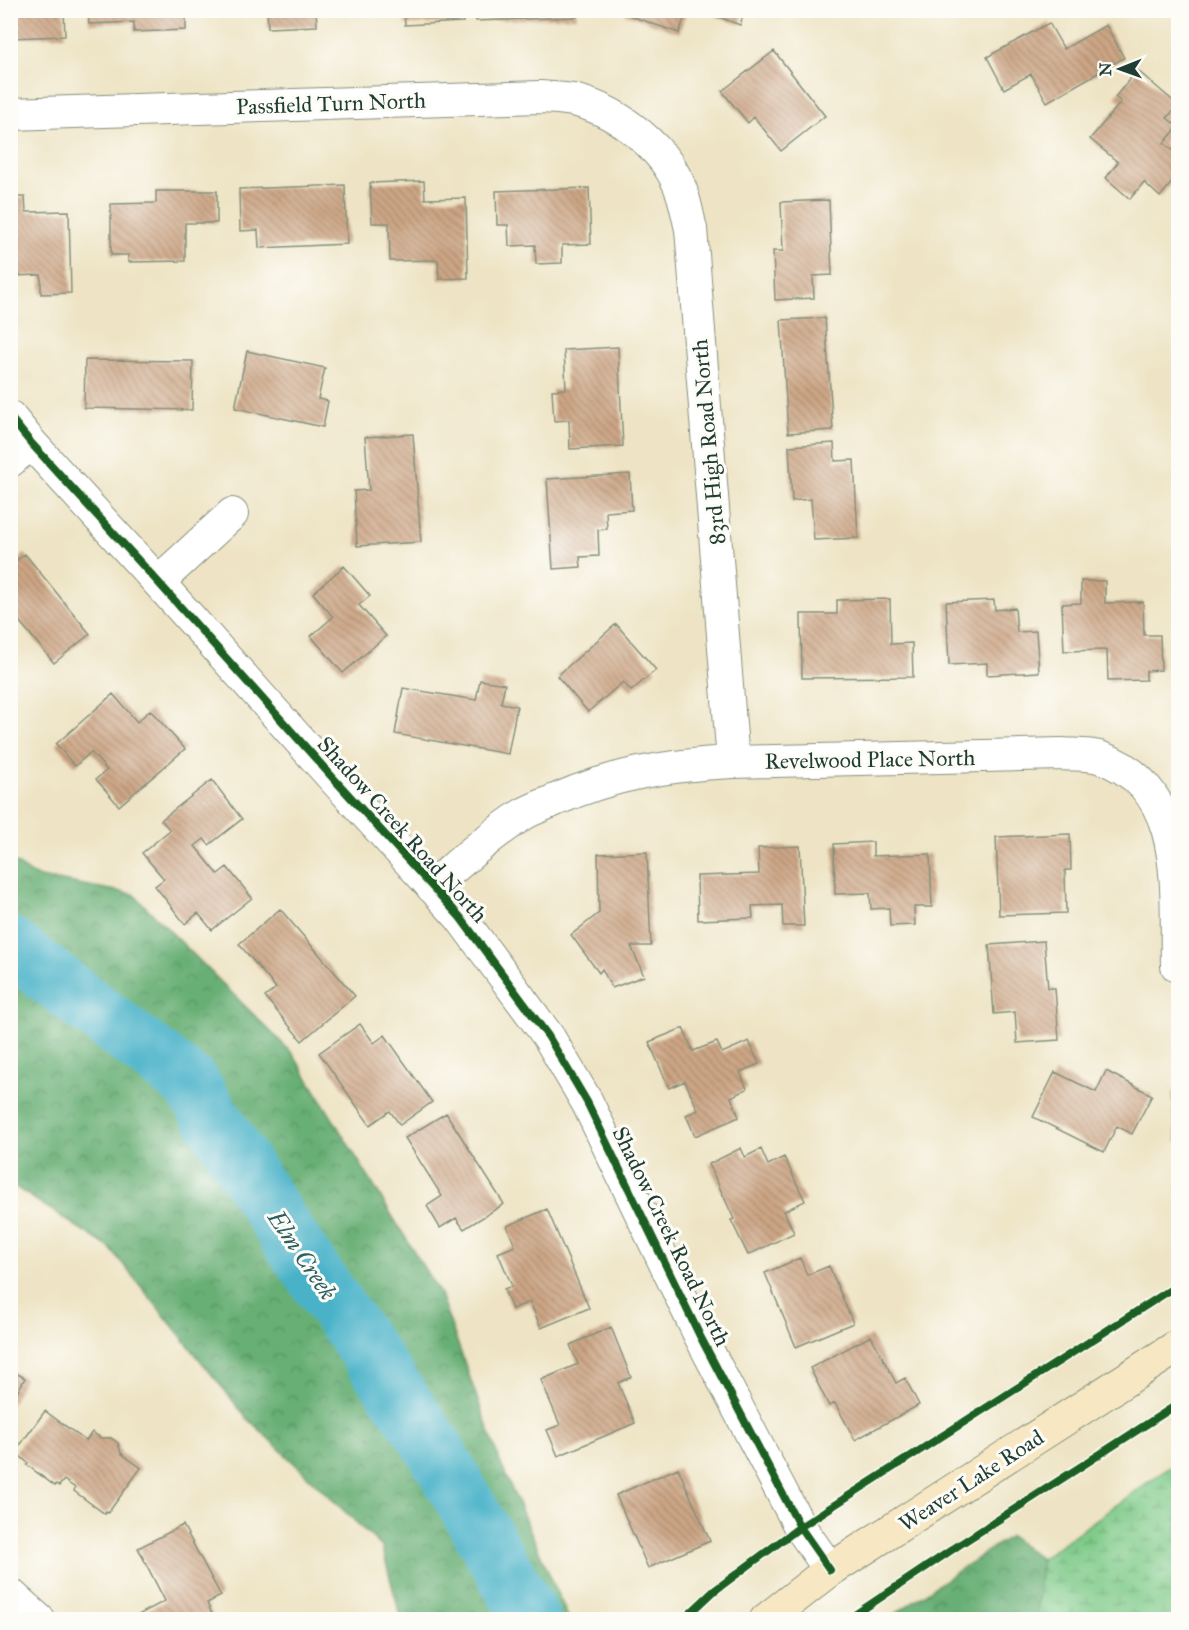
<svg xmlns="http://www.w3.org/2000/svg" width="1189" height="1630" font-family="'IM FELL Great Primer',serif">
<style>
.forest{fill:url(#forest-crowns);stroke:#437654;stroke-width:1.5}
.wetland{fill:url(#wetland-marsh);stroke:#4f845e;stroke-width:1.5}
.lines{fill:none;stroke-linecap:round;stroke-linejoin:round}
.river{stroke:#4ab2c9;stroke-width:58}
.building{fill:url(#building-back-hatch)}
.minor-casing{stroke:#86907c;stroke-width:34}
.secondary-casing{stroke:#86907c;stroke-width:35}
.minor{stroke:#fff;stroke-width:32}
.secondary{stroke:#f7e8c3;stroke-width:33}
.cycleway-casing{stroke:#fdfcf7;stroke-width:11}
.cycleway{stroke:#1b5e20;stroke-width:8}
.labels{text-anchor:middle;stroke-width:6;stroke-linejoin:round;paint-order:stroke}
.street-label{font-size:22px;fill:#1f3d34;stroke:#fdfcf7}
.water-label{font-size:24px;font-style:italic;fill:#2c6061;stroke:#fdfcf7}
</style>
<defs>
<pattern id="forest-crowns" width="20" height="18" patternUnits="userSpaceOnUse" patternTransform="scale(1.5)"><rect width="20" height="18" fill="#67af75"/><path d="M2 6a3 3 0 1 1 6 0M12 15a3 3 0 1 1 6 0" fill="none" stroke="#549061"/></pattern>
<pattern id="wetland-marsh" width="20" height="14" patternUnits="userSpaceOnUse" patternTransform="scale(1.5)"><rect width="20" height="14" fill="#7fcb89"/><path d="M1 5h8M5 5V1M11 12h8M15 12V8" fill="none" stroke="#67a671"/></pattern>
<pattern id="building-back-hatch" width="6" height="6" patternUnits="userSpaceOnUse" patternTransform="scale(1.5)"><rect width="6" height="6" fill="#cda685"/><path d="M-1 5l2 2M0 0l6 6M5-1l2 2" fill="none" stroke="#a6886e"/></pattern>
</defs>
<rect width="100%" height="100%" fill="#fdfcf7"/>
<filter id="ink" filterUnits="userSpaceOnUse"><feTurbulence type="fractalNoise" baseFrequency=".0167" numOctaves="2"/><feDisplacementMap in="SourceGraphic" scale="12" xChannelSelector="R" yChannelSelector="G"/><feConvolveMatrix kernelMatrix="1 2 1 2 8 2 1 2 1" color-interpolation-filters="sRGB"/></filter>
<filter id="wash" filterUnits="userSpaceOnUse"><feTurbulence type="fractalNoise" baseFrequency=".008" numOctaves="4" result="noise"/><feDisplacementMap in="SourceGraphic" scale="24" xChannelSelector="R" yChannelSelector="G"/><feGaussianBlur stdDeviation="1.35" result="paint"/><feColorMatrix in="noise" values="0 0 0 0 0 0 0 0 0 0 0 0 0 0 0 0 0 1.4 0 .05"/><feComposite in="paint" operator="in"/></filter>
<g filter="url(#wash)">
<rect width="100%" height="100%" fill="#eee4c5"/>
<!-- forest -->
<path class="forest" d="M10 859 35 876 133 894 293 1054 440 1294 500 1462 569 1619H401L382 1547 246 1417 110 1248 11 1184Z
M1010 1536 1041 1559 1037 1619 886 1620Z"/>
<!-- wetland -->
<path class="wetland" d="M1178 1461V1619H1037L1041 1559Z"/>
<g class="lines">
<!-- river -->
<path class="river" d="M10 946 191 1084 293 1244 432 1444 532 1620"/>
</g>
<g id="blocks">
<!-- building -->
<path class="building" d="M10 10H64L65 36 10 38Z
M88 10H186V30L134 32V22L89 24Z
M267 10H316L317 26 268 28Z
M404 10H463V22L405 25Z
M475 10H576L577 17 476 21Z
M626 10H687L679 33 625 14Z
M700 10H745L740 25Z
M1049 23 1064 49 1106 25 1124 58 1047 102 1031 74 1004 89 987 57Z
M774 51 825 116 781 151 754 117 748 123 722 91Z
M1137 70 1178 105 1167 118 1178 127 1164 143 1178 155V175L1160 197 1144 182 1130 199 1106 178 1118 162 1090 139 1121 102 1115 97Z
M424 181 425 199 466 198 468 278 439 279 438 260 390 261 389 223H372L370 183Z
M345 185 347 244 259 248 258 230 240 231 239 189Z
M589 188 591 244 562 245V263L536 264 535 245 509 246 508 225H497L496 191Z
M156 191H217V223H185V261L128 262V255H111V204L156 203Z
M10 197H25L26 212 69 211 71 293 41 294V275L10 276Z
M829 200 832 275 813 276 814 298 775 300 773 251H783L781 202Z
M825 318 833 430 788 433 781 320Z
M618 347 623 446 570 449 569 420 554 421 552 390 566 389 564 350Z
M247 351 325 368 318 399 328 401 323 427 235 408Z
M85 360 193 361 192 410 84 408Z
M413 434 421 542 357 546 354 491 369 490 365 437Z
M834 443 835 461 854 460 858 538 814 540 811 499 792 501 789 446Z
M630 474 632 510 606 512 607 529 598 530 599 556 580 557 581 567 553 569 547 479Z
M25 554 90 634 54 663 10 610V566Z
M344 566 370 596 359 605 386 636 343 673 311 636 333 617 313 593Z
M1081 581H1105V603L1143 602 1144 635H1160L1161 670 1146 671V680L1108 681 1107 650 1064 651 1062 604 1081 603Z
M890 599 891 644 912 643 913 677 802 678 801 614H837V600Z
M994 600 995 610 1015 608 1017 632 1036 631 1039 672 987 675V663L949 665 946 602Z
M616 624 656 670 631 691 623 682 588 712 557 676Z
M1174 650H1178V715H1175Z
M480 680 505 684 501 703 517 706 508 754 395 734 403 688 476 700Z
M113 694 137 722 150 710 185 749 119 806 96 779 107 770 91 752 75 766 56 744Z
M212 780 242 819 209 845 204 839 195 846 218 874 227 867 252 898 212 930 198 913 185 924 155 886 164 879 142 853 170 830 161 820Z
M1070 834 1071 870H1065L1066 913 999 915 996 837Z
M873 842V856L930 854 932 907H914L915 925 890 926 889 908 871 909 870 893 835 894 834 844Z
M800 846 804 926H783L782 905 752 906 753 918 698 920 697 876 759 874 758 848Z
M647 852 651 946H631L644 976 612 988 602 969 599 973 571 935 599 913 598 854Z
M280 909 355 996 302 1041 265 997 276 988 239 944Z
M1044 941 1048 988H1055L1059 1040 1017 1043 1015 1012 994 1014 989 945Z
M360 1024 374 1043 385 1035 432 1102 400 1125 390 1111 370 1125 319 1053Z
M683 1028 693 1051 717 1042 722 1053 749 1041 759 1064 740 1072 747 1089 731 1097 739 1117 695 1136 686 1115 698 1110 685 1081 669 1088 649 1042Z
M1106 1071 1152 1095 1132 1134 1117 1126 1104 1152 1033 1117 1055 1072 1096 1092Z
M1172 1092H1178V1141L1176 1142Z
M446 1113 504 1204 464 1229 456 1218 440 1228 427 1206 442 1196 405 1138Z
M741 1148 745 1157 761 1149 768 1165 784 1157 805 1201 784 1211 794 1233 748 1255 731 1220 734 1219 709 1164Z
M547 1209 589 1308 541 1328 530 1302 512 1309 504 1289 512 1286 498 1253 515 1246 507 1226Z
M800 1258 807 1275 829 1266 853 1323 796 1347 765 1273Z
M611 1327 631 1377 618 1383 635 1423 558 1456 547 1430 560 1425 541 1380 578 1364 570 1345Z
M871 1336 896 1383 905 1378 919 1405 855 1440 835 1403 829 1406 810 1368Z
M10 1370 25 1378 10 1406Z
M45 1411 86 1441 92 1432 101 1438H111L118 1443 121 1453 141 1468 108 1513 106 1512 105 1514 74 1491 75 1488 64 1480 59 1486 56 1484 55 1486 27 1465 28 1463 15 1452Z
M678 1468 710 1541 648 1568 616 1495Z
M183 1525 221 1596 207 1603 215 1620H140L138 1615 165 1601 138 1548Z"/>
</g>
</g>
<g filter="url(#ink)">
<use href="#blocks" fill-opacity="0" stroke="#86907c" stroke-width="1.5"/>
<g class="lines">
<defs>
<path id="minor" d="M10 114 540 97C552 98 565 98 577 101 620 112 668 150 682 193 686 205 688 217 691 229L733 762
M10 417 31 443 158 582 334 779 460 917 548 1036 587 1102 700 1336 800 1527 830 1570
M10 461 31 443
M158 582 232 514
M432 887C461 861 490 836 522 815 532 809 544 805 555 800 614 774 669 765 733 762L1062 754C1074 755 1088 754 1099 757 1189 787 1175 890 1177 966
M10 1594 39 1620"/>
<path id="secondary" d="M766 1620 830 1570 1178 1346"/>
</defs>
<!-- minor casing -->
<use href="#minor" class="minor-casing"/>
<!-- secondary casing -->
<use href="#secondary" class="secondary-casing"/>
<!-- minor -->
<use href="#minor" class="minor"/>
<!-- secondary -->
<use href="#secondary" class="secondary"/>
<defs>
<path id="cycleway" d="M10 417 31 443 158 582 334 779 460 917 548 1036 587 1102 700 1336 800 1527 830 1570
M683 1620 714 1591 800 1527 1178 1285
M847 1620 962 1543 1178 1404"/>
</defs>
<!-- cycleway casing -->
<use href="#cycleway" class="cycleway-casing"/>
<!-- cycleway -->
<use href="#cycleway" class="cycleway"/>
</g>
</g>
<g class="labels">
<!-- street labels -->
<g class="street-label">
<text transform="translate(331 103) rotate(-2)" y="8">Passfield Turn North</text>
<text transform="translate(708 442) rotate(-95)" y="8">83rd High Road North</text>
<text transform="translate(870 759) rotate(-1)" y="8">Revelwood Place North</text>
<text transform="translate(403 829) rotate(48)" y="8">Shadow Creek Road North</text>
<text transform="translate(672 1236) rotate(64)" y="8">Shadow Creek Road North</text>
<text transform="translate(971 1480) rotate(-33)" y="8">Weaver Lake Road</text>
</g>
<!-- water labels -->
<g class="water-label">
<text transform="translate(302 1255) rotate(56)" y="8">Elm Creek</text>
</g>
</g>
<!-- margin -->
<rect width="1189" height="1630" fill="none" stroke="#fdfcf7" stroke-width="36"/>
<!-- north arrow -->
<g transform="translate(1120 69) rotate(269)" stroke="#fdfcf7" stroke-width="4.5" paint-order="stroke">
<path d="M0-4.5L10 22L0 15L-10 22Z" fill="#1f3d34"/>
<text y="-9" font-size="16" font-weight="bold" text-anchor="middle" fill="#1f3d34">N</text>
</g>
</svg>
